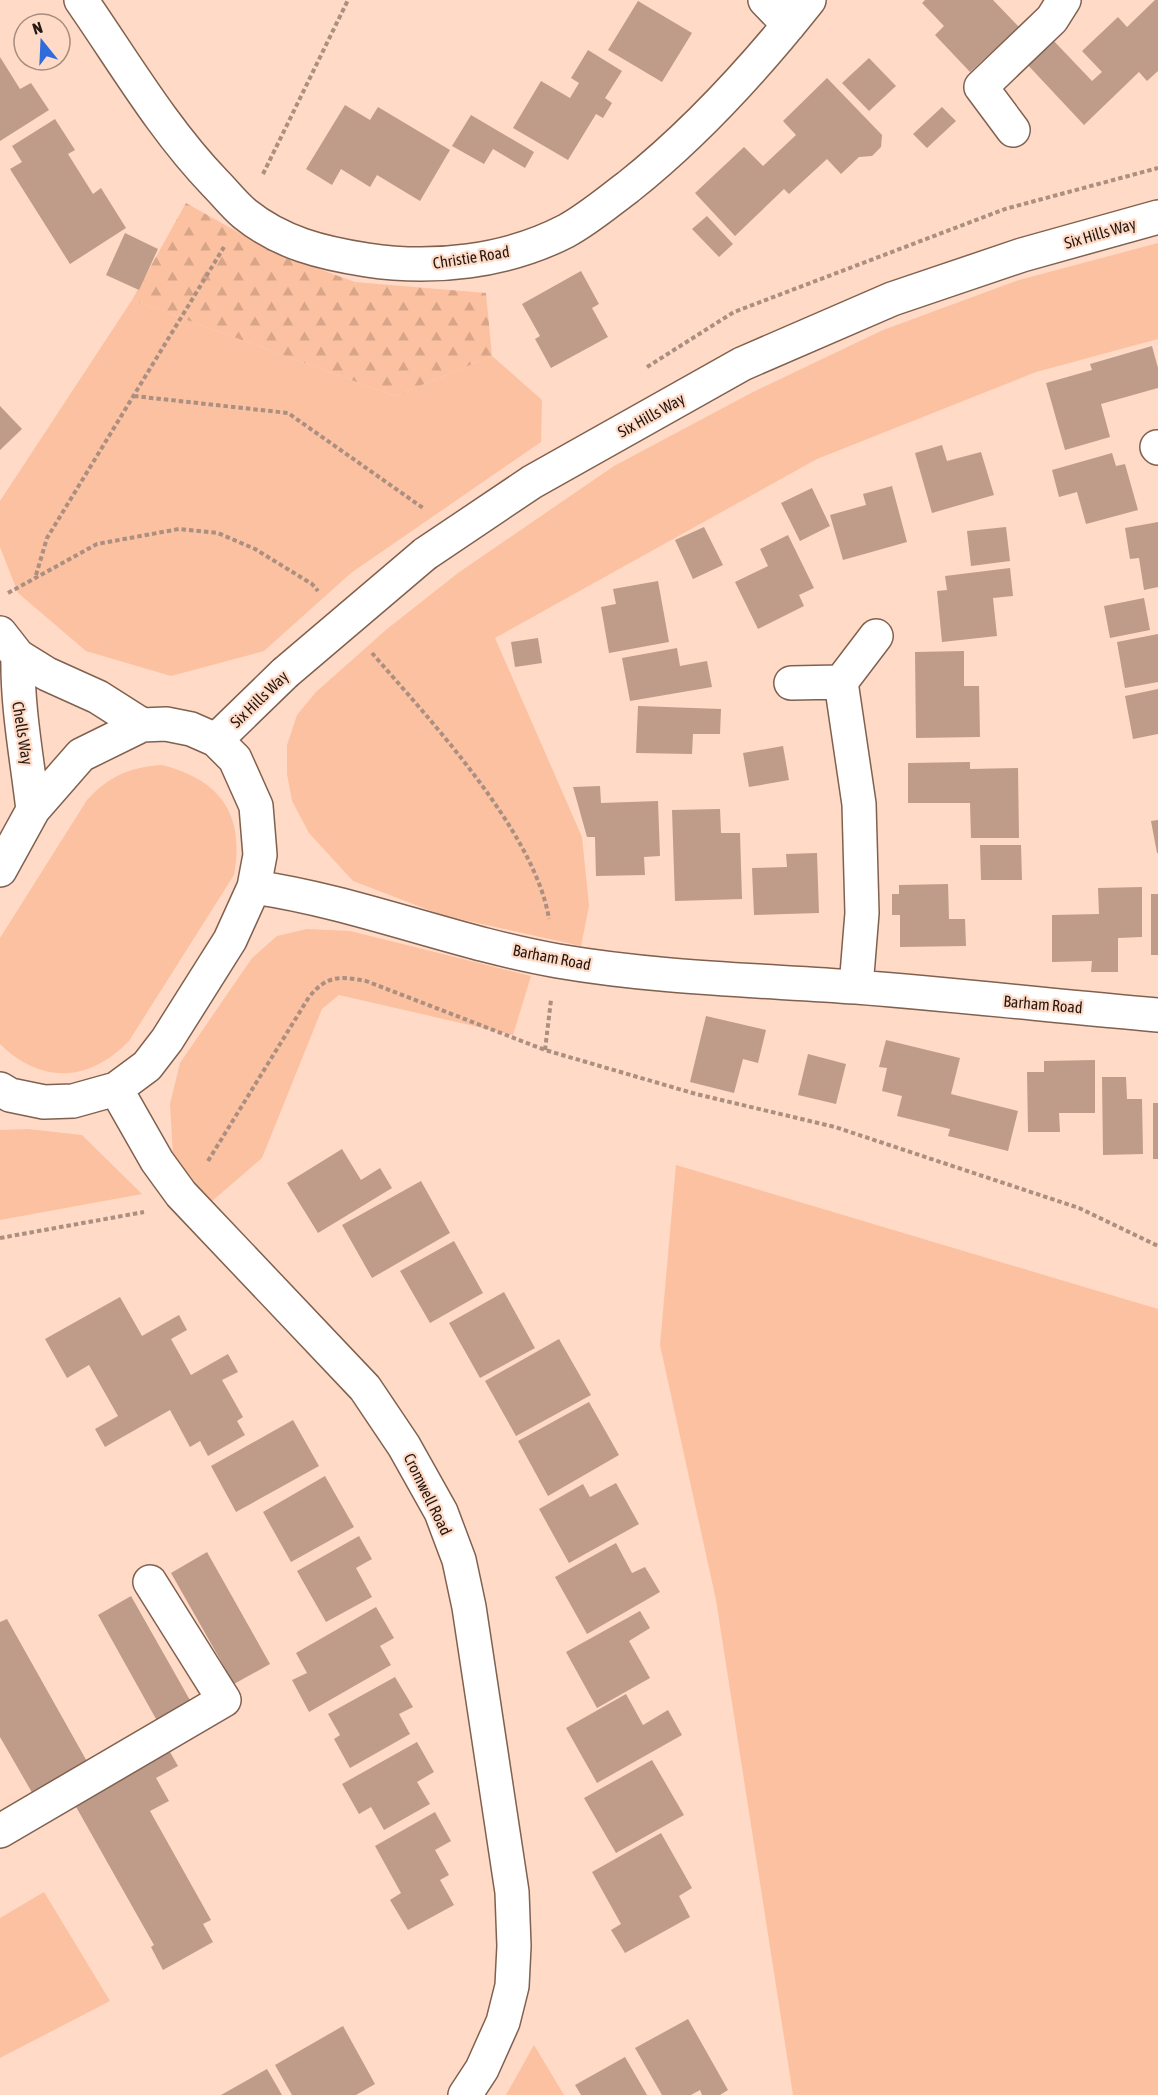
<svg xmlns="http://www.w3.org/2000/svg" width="1158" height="2095" font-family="'Asap Condensed',sans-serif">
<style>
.green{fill:#fcc1a0}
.forest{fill:url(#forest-firs)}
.building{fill:#be9c89}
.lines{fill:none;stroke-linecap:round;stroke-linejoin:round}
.minor-casing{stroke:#80614f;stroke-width:36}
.path{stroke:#ab8f80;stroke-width:4;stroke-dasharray:4.5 3;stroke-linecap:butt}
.minor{stroke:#fff;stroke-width:33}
.minor-bridge-casing{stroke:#80614f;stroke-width:36;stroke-linecap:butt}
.minor-bridge{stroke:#fff;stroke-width:33}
.labels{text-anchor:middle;stroke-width:4.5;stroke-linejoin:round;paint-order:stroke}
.street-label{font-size:16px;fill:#241811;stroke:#ffdac6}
</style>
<defs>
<pattern id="forest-firs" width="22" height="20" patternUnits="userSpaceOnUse" patternTransform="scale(1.5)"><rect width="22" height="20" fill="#fcc1a0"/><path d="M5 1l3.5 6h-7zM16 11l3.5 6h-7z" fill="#d8a589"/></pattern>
</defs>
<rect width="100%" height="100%" fill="#ffdac6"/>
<!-- green -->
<path class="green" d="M1158 243V339L1036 372 817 459 495 638 582 837 589 906 581 946 442 915 353 881 309 833 292 801 287 774V745L297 715 316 692 387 629 458 573 614 466 753 392 883 330 1019 280Z
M132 300 395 396 492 356 542 400 541 442 351 573 264 651 171 676 86 651 18 593 0 547V501Z
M162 765C221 780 245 815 234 875L129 1041C89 1082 42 1085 0 1044V938L87 800C109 776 130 767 162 765Z
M307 929 350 931 531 976 513 1035 339 995 322 1009 262 1158 211 1202 173 1156 170 1104 180 1063 252 958 277 936Z
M28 1129 82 1135 142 1194 0 1220V1130Z
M676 1165 1158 1309V2095H793L716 1600 660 1345Z
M44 1892 110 2001 0 2058V1918Z
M534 2045 564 2095H506Z"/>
<!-- forest -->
<path class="forest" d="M186 203 275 253 355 282 486 293 492 356 395 396 132 300Z"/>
<!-- building -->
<path class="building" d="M925 0H993L1019 27 970 72 935 35 944 26 922 3Z
M1155 0H1158V71L1147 81 1139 72 1084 125 1025 62 1051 38 1092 81 1102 72 1082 51 1118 17 1127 27Z
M638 1 692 33 662 82 608 50Z
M588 50 622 71 605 98 612 103 603 118 596 114 568 160 513 128 541 81 570 98 579 83 571 78Z
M0 57 20 89 31 83 49 110 0 141Z
M869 58 896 86 869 111 842 83Z
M827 78 882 135 881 147 872 156 859 157 841 174 827 159 789 194 784 189 735 236 695 193 744 147 763 166 796 135 783 121Z
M345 105 370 120 378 107 450 150 420 201 377 175 370 187 341 169 332 185 306 169Z
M942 107 956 121 927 148 913 134Z
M471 115 534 152 525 168 493 149 484 164 452 146Z
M55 119 75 150 68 154 93 194 101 188 126 228 70 264 10 169 22 162 12 146Z
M707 216 733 244 719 257 692 229Z
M125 233 158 249 139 290 106 275Z
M581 271 599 304 592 308 608 337 551 368 535 339 540 336 522 304Z
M1152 346 1158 368V388L1101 404 1110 437 1065 450 1046 383 1092 370 1090 364Z
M0 406 22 429 0 450Z
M942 445 947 461 981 452 994 495 932 513 915 453Z
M1112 453 1116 466 1125 464 1138 510 1086 524 1077 492 1059 497 1052 470Z
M892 486 907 542 843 560 830 515 866 505 863 494Z
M812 488 830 526 800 541 781 503Z
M1158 522V587L1144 590 1139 558 1130 559 1125 528Z
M704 527 723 565 693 579 675 540Z
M1006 527 1010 561 971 566 967 531Z
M788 535 814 588 799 595 804 606 758 629 735 582 768 566 760 549Z
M1010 568 1013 596 993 598 997 636 942 642 937 591 947 590 945 576Z
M658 581 669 642 609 653 601 607 616 604 613 589Z
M1144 598 1150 630 1110 638 1104 606Z
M1158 634V682L1125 688 1117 642Z
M538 638 542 663 515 667 511 642Z
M677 648 680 666 707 661 712 687 630 701 622 658Z
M964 651V686H979L980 737 916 738 915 652Z
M1158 689V734L1133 739 1125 696Z
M638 706 721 709 720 734H693L692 754 636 753Z
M783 746 789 780 749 787 743 753Z
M970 762V769L1018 768 1019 838H971L970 803H908V763Z
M600 786 601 803 658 801 660 856 644 857 645 875 596 876 595 837H587L573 787Z
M720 809 721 833H740L742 899 675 901 672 810Z
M1158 820V853H1157L1151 821Z
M980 845H1021L1022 880H981Z
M817 853 819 913 754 915 752 868 787 867 786 854Z
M948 884 949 919H965L966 946 900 947V915H892V894H899V885Z
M1142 887V937L1118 938V972H1091L1092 961 1052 962V915L1099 914 1098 888Z
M1151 894H1158V955H1151Z
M706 1016 766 1030 758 1063 743 1059 734 1093 690 1082Z
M886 1040 960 1058 951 1094 1018 1111 1008 1151 948 1136 950 1129 897 1116 902 1096 882 1091 887 1068 879 1067Z
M808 1054 846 1064 836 1104 798 1095Z
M1095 1060V1113H1059L1060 1132H1028L1027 1072H1044V1061Z
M1102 1077H1126L1127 1099H1142L1143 1154 1103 1155Z
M1153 1103H1158V1159H1153Z
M342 1149 361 1180 380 1168 392 1188 318 1233 287 1183Z
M421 1181 450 1233 372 1278 342 1225Z
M454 1241 483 1293 430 1323 400 1271Z
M504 1292 535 1348 480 1378 449 1323Z
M120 1297 142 1336 179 1315 187 1330 171 1339 191 1375 228 1354 238 1372 222 1380 243 1417 237 1421 245 1435 208 1456 200 1441 190 1447 170 1410 105 1447 95 1429 118 1416 89 1365 67 1378 45 1339Z
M559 1339 591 1395 516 1436 485 1381Z
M589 1402 619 1455 548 1496 518 1441Z
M293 1420 319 1466 236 1512 211 1466Z
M325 1476 354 1527 291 1562 263 1512Z
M616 1483 639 1524 569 1563 539 1509 583 1484 590 1497Z
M359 1536 372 1559 356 1568 372 1597 326 1622 297 1571Z
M616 1543 632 1573 645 1567 660 1592 587 1634 555 1577Z
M207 1552 270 1664 234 1684 171 1573Z
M131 1596 195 1709 161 1728 98 1615Z
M376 1607 394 1638 380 1646 391 1665 309 1712 292 1680 307 1673 296 1653Z
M640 1611 650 1628 629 1641 650 1678 597 1708 566 1652Z
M7 1619 89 1765 34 1796 0 1737V1622Z
M395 1677 413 1707 399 1714 410 1734 350 1768 334 1739 340 1735 328 1714Z
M626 1694 643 1725 668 1710 682 1735 597 1783 566 1728Z
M417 1742 434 1772 417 1782 430 1804 384 1830 371 1807 359 1814 342 1784Z
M170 1752 178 1766 156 1778 169 1801 150 1811 211 1920 203 1924 213 1942 163 1970 151 1947 154 1945 75 1805Z
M652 1760 684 1815 616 1853 584 1798Z
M435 1812 451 1841 435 1850 449 1875 440 1880 454 1905 408 1930 390 1900 401 1893 375 1846Z
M661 1833 692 1888 679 1896 690 1917 625 1953 611 1930 621 1924 592 1872Z
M688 2019 728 2090 720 2095H702L700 2090 691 2095H662L635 2048Z
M343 2026 375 2084 356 2095H292L275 2065Z
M625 2057 647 2095H581L575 2085Z
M267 2069 282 2095H221Z"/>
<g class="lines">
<defs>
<path id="minor" d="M81 0C124 62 163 129 215 183 225 193 234 205 245 214 281 243 322 253 367 260 433 270 506 262 566 231 588 219 608 202 628 187 696 133 755 68 809 0
M765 0 789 25
M1013 130 981 87 1052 19 1064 0
M1157 447 1158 448
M425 554 532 482 742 364 892 299 1022 255 1158 217
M0 633 18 656 47 674 98 697 142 725
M18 656C17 707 27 758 33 810
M841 682 859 804 862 913 856 987
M791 683 841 682 876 636
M216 740 285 673
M0 870 33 810 81 755 142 725 166 724 191 729 216 740 235 759 256 806 260 855 254 887 230 940 167 1040 147 1066 116 1089 73 1101 44 1102 10 1095 0 1089
M254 887C357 902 455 943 558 961 657 978 756 980 856 987 956 995 1057 1006 1158 1015
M116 1089 157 1161 181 1194 365 1388 404 1446 441 1512 459 1560 469 1607 512 1892 514 1946 512 1986 503 2022 482 2069 465 2095
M0 1831 224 1700 150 1582"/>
</defs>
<!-- minor casing -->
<use href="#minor" class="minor-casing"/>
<!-- path -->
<path class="path" d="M263 174 348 0
M647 367 734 312 1005 209 1158 168
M134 396 288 413 423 508
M36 575 47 538 224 247
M8 593 97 544 179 529 218 533 255 549 312 584 318 591
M372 653C429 719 535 832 549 919
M545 1050 551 1000
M208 1161 309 997C327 975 340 976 366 981L545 1050 696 1094 835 1127 1079 1208 1158 1246
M0 1238 144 1212"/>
<!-- minor -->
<use href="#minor" class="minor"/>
<defs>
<path id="minor-bridge" d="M285 673 425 554"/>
</defs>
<!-- minor-bridge casing -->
<use href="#minor-bridge" class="minor-bridge-casing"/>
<!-- minor-bridge -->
<use href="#minor-bridge" class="minor-bridge"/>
</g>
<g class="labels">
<!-- street labels -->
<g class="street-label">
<text transform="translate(1100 233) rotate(-16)" y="6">Six Hills Way</text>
<text transform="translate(471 257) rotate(-9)" y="6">Christie Road</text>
<text transform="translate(651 415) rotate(-29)" y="6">Six Hills Way</text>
<text transform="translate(259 699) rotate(-44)" y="6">Six Hills Way</text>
<text transform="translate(23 733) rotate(81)" y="6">Chells Way</text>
<text transform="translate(552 957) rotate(11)" y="6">Barham Road</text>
<text transform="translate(1043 1004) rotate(5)" y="6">Barham Road</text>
<text transform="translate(428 1494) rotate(64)" y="6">Cromwell Road</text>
</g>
</g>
<!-- north arrow -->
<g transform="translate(42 42) rotate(342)"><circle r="28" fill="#ffdac6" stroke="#a78c7e" stroke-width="1.5"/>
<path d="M0-4.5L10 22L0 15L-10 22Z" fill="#2d6cda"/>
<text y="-9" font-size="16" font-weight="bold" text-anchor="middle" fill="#241811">N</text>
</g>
</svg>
